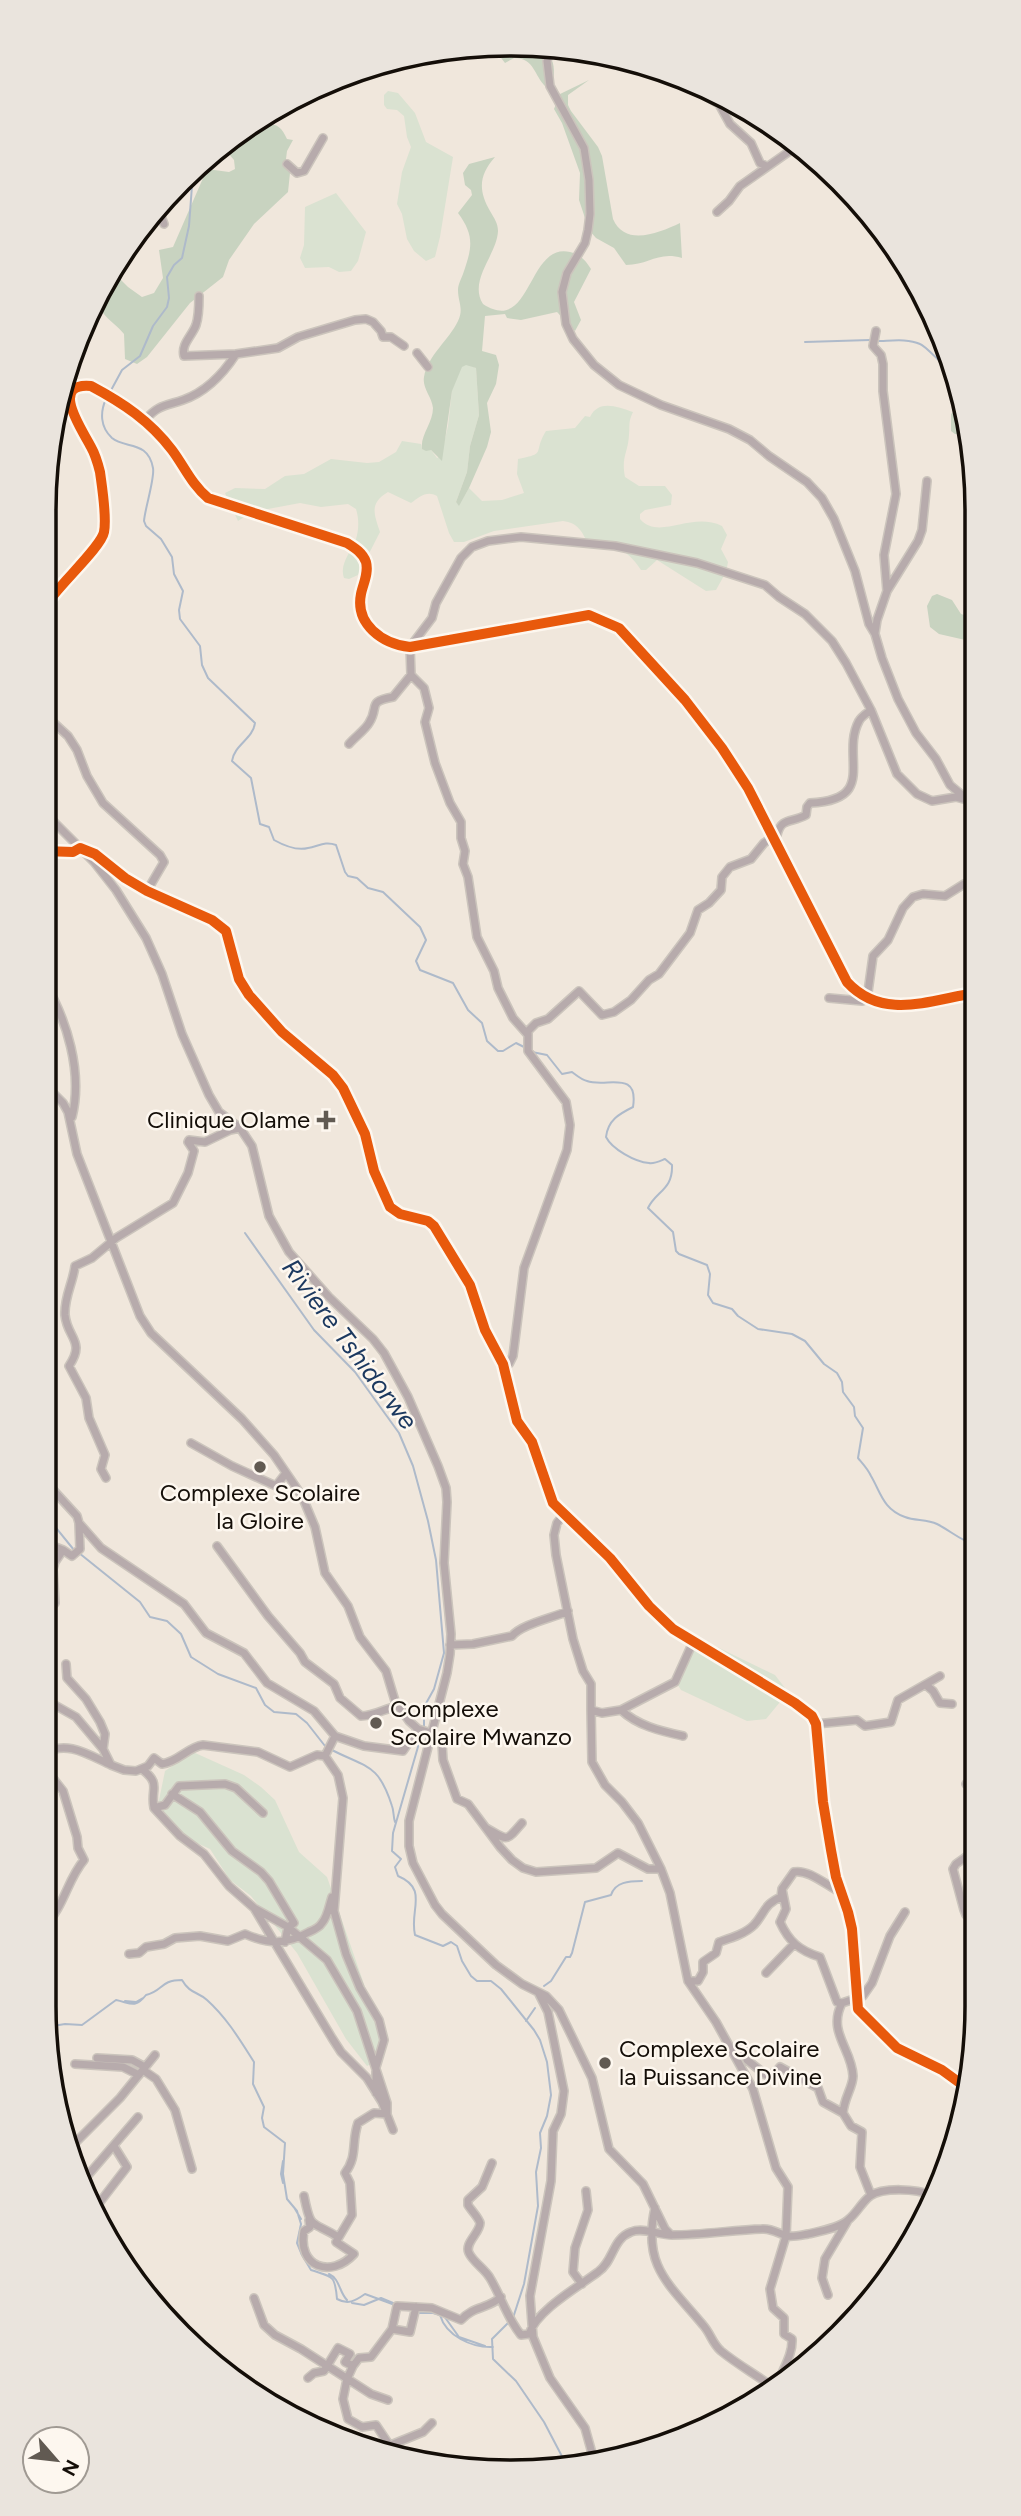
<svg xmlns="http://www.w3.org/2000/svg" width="1021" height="2516" font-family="Figtree,sans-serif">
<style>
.green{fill:#dae2d1}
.forest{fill:#c8d3c0}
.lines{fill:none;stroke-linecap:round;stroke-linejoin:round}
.stream{stroke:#aebaca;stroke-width:2}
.minor-casing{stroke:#cbc4bc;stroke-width:10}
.minor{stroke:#b7abac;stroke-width:7}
.cycleway-casing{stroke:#fdf7ef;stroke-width:15}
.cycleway{stroke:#e8590c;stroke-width:10}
.poi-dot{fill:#615a52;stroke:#fdf7ef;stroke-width:2.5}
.labels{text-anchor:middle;stroke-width:5;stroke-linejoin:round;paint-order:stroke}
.poi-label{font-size:24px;fill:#140e08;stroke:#fdf7ef;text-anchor:start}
.water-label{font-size:26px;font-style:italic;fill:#1b385f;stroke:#fdf7ef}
.rim{fill:none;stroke:#140e08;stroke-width:3.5}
</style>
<rect width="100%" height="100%" fill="#f0e7dc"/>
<!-- green -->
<path class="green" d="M388 91 398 93 415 113 426 142 453 157 440 237 435 257 426 261 414 251 407 239 402 214 397 204 402 172 411 147 407 137 404 116 397 110 387 109 384 105V95Z
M336 193 366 232 358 261 351 271 339 272 329 267 305 268 300 258 304 245 305 207Z
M466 364 476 368 479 415 470 446 467 472 456 502 459 505 469 488 482 501 502 500 524 493 517 474 518 459C548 453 532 454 546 431L575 428 585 416 590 417C599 399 617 407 633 412 628 422 630 425 629 435 628 453 621 457 625 477L639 486H665L672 495 671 505 645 510 640 514V519C659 541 691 511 722 526L727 535 721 549 728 562 726 572 716 590 706 591 657 560 646 570H641C625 546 615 547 588 544 582 531 578 523 563 521L494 531 464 542H454L449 533 437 496C427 490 419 497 411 503L388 492C369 503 374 514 380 532L358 575 349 579 344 578C339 564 351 552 356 539 359 529 359 519 356 509L348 504 321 507 300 503 252 512 238 521 225 493 235 488 265 489 285 476 304 474 331 459 367 463 379 462 396 452 402 441 421 444 422 449 431 450 437 458 441 456 448 426 452 390 461 367Z
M691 1637 711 1644 775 1675 785 1688V1696L766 1719 747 1721 681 1690 674 1679Z
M193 1752 244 1775 261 1787 275 1800 299 1852 327 1877 365 1987 377 2013 381 2040 375 2062 367 2066 346 2039 297 1953 251 1896 230 1880 210 1849 188 1839 158 1805 165 1771Z"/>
<!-- forest -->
<path class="forest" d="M491 45C521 46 566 41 551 86L546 87C534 76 535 58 514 58L505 63Z
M589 80 568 95V105L571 111 598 147 602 156 613 219C625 247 659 233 680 223L682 258C658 251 649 265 626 265L614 248 596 238 589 230 579 200 580 173 562 123 554 109 560 94Z
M265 123C278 124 282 128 287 139L293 140 287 151 286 159 290 173 288 192 254 224 229 260 223 277 190 303 147 357 137 364 125 359 124 334C118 326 109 321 103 313 92 300 103 281 111 270L128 287 142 297 154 293 163 278 159 250 173 247 207 169 229 172 235 169 234 160 228 153 224 142 243 130Z
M495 157C479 175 478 190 490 211 494 218 498 223 498 231 497 255 468 280 483 304 532 336 527 242 570 252 580 254 586 261 591 269L574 302 581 320 575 331 557 312 521 320 507 318 505 314 485 316 482 351 496 355 499 365 496 384 487 403 491 432 487 447 469 488 459 506 456 502 467 472 470 446 479 415 476 368 466 365 462 367 452 391 442 461 431 450 426 451 422 449C420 435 433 423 433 408 432 397 422 388 424 377 428 355 449 340 458 321 464 309 458 302 458 290 458 285 461 279 463 274 472 248 475 236 458 213L472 195 471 190 465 185 463 173 469 164Z
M960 406 969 435 955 434 951 431V414Z
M937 594 952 600 961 614 974 618V642L939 634 930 627 927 606 932 596Z"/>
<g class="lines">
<!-- stream -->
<path class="stream" d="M876 341C890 341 907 338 920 344 926 346 941 364 949 369
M805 342 870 340
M109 394 122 370 140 356 153 326 167 307 169 298 167 277 174 265 182 258 189 226 193 172
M106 399C100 412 100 427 112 438 125 449 148 440 153 468 155 478 145 508 144 521L146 526 161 539 172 557 174 574 183 591 179 610 180 619 200 646 202 665 208 678 255 723C253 739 234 745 232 761L251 778 260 824 269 827 274 840C283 845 297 851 308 848 319 846 325 841 336 845L345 872 348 876 357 878 368 888 383 892 420 927 426 940 416 961 420 970 453 983 468 1010 482 1023 487 1041 498 1051H503L516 1043 524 1047
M532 1052 547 1055 562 1074 572 1072C576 1075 582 1080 587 1081 606 1088 639 1069 633 1107 619 1114 608 1120 606 1137 612 1149 635 1162 649 1163 654 1164 660 1161 665 1159L672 1165C673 1190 656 1191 648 1208L673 1232 676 1251 679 1254 707 1265 710 1274 708 1295 713 1303 732 1309 738 1316 758 1329 792 1334 805 1341 824 1364 837 1373 842 1382 843 1392 854 1407 855 1416 863 1428 858 1458C863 1464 868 1469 871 1476 881 1493 883 1509 905 1517 915 1521 927 1519 937 1524 951 1531 961 1541 976 1545
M245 1233 314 1330 355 1372 399 1433 413 1466 428 1521 436 1560 444 1653 434 1689 424 1707V1726
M44 1513 74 1550
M79 1553 140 1602 150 1617 167 1621 181 1634 191 1657 218 1674 256 1688 265 1705 274 1712 296 1714 307 1723 325 1746
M422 1733 393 1833 392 1851 401 1859 395 1867 398 1876C429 1889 409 1910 415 1935L443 1946 451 1942 457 1946 462 1961 471 1976 477 1981H491L501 1989 534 2030 540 2040 547 2062 551 2095 547 2116 540 2133 541 2148 536 2172 538 2206 524 2284 513 2318
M330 1749C366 1768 378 1762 392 1806 394 1811 393 1816 395 1822
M544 1986 551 1981 566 1957H570L572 1953 585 1902 611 1895C615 1882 629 1881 642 1881
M125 2001 136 2002 143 1998
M526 2021 535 2008
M47 2027 65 2024 82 2025 116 2000C131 2003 135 2009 146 1995 163 1991 160 1980 182 1980 190 1994 197 1991 207 2000 227 2018 240 2040 254 2062L253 2084 264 2107 262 2118 264 2127 285 2143 283 2174 287 2199 297 2211 301 2224 297 2243 302 2255 311 2270C332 2277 335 2274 337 2299 348 2305 355 2301 365 2294L395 2305
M283 2161 281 2174 283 2183
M295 2209 301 2219
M329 2274C340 2279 339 2292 347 2300
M352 2303 364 2305 381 2298 393 2303
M416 2313H433L440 2315C446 2336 472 2348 493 2347
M444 2316 459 2337 485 2346
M509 2322 492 2339 493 2359 516 2381 544 2422 566 2464"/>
<defs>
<path id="minor" d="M551 47 547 61 550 86 584 148 589 180 590 214 588 230 585 243 567 273 562 292 566 324 573 339 594 365 619 385 661 405 729 429 750 440 769 456 807 482 822 498 834 519 855 571 869 624 875 634 882 658 898 699 916 733 936 759 950 785 974 805
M690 83 697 91 719 104 730 124 751 143 760 163 766 166
M287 164 297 173 304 171 323 138
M160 202 159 211 164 224
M717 212 729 201 740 186 797 146
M199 296C199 306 199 316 196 325 192 336 181 344 184 356L236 354
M417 353 428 367
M145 420C158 405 165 406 183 400 206 392 223 374 236 354L278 348 298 337 355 320 366 319 373 322 381 331 383 337H391L404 346
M887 591 918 541 922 530 927 481
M44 608C55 588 101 548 104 532 107 517 102 487 100 472 98 464 95 454 91 447 83 431 48 382 91 386 123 403 150 421 172 450 184 466 192 485 208 498L347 543C355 548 363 553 366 562 369 573 363 584 361 594 355 624 382 644 410 647L589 615 619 628 685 700 722 748 748 788 847 982C883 1021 930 1000 975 993
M875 633 877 620 887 591 884 555 896 494 883 391V364L881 355 873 346 876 331
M44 714 68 736 77 750 87 776 103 803 160 855 164 862 147 891
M349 744C355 737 365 730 369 723 380 706 366 702 393 697L411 675
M44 812 94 862 116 890 146 938 162 974 182 1034 209 1095 219 1112 240 1128 252 1146 269 1216 289 1252 329 1297 373 1339 384 1353 408 1397 438 1466 446 1488 447 1502 444 1563 451 1634 450 1654 447 1673 409 1821V1846L413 1863 435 1905 442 1914 496 1965 522 1984 546 1996 559 2010 592 2078 609 2149 643 2184 665 2229 671 2235
M44 851 73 852 80 848 95 854 125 878 147 891 212 920 226 931 239 979 249 995 282 1032 333 1075 343 1088 365 1134 374 1171 390 1207 400 1214 428 1221 434 1226 470 1285 485 1330 503 1364 517 1421 532 1442 553 1503 610 1558 649 1606 673 1629 795 1703 812 1716 816 1724 823 1802 831 1850 836 1877 848 1912 852 1929 858 2009 897 2048 942 2070 964 2086
M974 882V901
M44 981C67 1020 83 1072 72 1117
M829 998 862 1001 867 999
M867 999 873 956 888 940 903 908 913 897 923 894 945 896 964 884 974 883
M528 1035 513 1018 498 988 494 971 477 937 468 877 463 864 465 851 461 838V822L450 803 435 763 425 722 429 708 424 688 411 675 410 647 432 618 436 603 461 558 472 547 488 541 521 537 615 546 697 563 765 585 779 597 805 614 832 641 846 663 871 710 897 774 917 794 932 801 956 797 967 800
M44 1084 63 1103 68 1112 77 1154 140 1316 151 1333 242 1419 274 1455 302 1496 315 1527 325 1573 348 1606 360 1637 386 1671 395 1701 409 1721 418 1729 431 1733 442 1743 443 1760 457 1799 468 1804 500 1847 512 1860 523 1868 536 1872 596 1868 618 1853 648 1869H661
M503 1364H509L513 1356 524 1268 567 1150 570 1125 566 1102 528 1051V1031L536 1023 548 1019 579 991 602 1015 614 1012 631 1000 649 980 659 974 690 933 698 910 709 903 721 890 722 877 730 867 751 859 764 843 777 835C781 817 792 823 806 815L807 807 810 803C879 800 840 756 859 721 861 717 867 713 871 710
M191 1443 232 1466 276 1486 286 1473
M106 1478 101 1469 105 1455 89 1418 86 1398 69 1366C86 1341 67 1338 65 1315 64 1297 73 1283 75 1266L92 1258 116 1238 173 1203 188 1173 194 1151 188 1142 189 1140 205 1142 230 1130 240 1128
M44 1480 77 1516 79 1523 101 1548 184 1604 206 1633 244 1653 267 1683 314 1711 335 1736
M564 1514 557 1523 554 1535 556 1555 573 1639 583 1671 591 1684V1710
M44 1546 50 1545 63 1550
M217 1546 268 1616 300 1653 305 1662 334 1684 340 1698 361 1716C375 1716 385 1708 399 1706
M44 1595 55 1603
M44 1617 55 1603 53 1569 55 1562 63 1550 72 1556 80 1549 79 1524
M693 1642 675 1682 621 1710 602 1713 591 1710 592 1762 605 1785 622 1802 638 1823 661 1869 670 1893 688 1981 716 2022 753 2089 776 2168 788 2187 786 2236 770 2289 773 2308 784 2318V2334L792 2339C793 2355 782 2370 777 2386
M450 1645 473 1644 512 1636C522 1624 553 1618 568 1611
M66 1664 67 1678 86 1699 100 1722 105 1734 103 1749 111 1765 124 1770 136 1771 148 1766 154 1758 162 1764C178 1762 188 1747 203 1745L258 1752 290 1767 317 1755 325 1756
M926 1685 933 1691 940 1703 952 1704
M44 1699 76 1717 103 1749
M621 1710C638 1726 661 1731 683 1736
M816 1724 857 1720 865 1726 891 1722 898 1700 940 1676
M44 1754C66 1739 89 1755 111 1765
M44 1757 48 1772 63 1791 77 1837 78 1848 84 1860C67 1880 64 1908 44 1926
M142 1769C162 1785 150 1788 154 1808L180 1836 204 1854 229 1886 254 1908 332 2038 341 2052 367 2078 382 2102 393 2130
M966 1784 977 1789
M172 1794 200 1812 232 1851 261 1872 269 1881 294 1923 288 1927 285 1942
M154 1808 165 1805 179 1786 225 1784 236 1788 263 1813
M486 1828C508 1840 505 1843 522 1823
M977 1849 956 1864 953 1869 964 1910 966 1915 974 1919 977 1928
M840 1892C826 1885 808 1869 794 1872L782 1889 786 1909 780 1922C789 1942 800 1951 820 1957L837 2002 842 2003
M254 1908 288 1927 327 1960 357 2011 387 2103V2114L374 2113 358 2123C351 2143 358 2156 345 2173L350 2183 352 2215 336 2242 354 2254C331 2279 297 2267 304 2231L310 2227 309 2220
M129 1954 139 1953 146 1947 164 1944 175 1938 200 1936 228 1941 245 1934C268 1944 286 1945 309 1932 314 1930 319 1928 322 1923 328 1916 329 1906 332 1897
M766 1973 794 1944
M688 1981H698L703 1972V1962L716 1953 719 1942C731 1938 745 1934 754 1925 765 1913 764 1904 781 1897L782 1889
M539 1994 548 2012 564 2091 561 2114 553 2131 551 2181 530 2296 533 2337 550 2378 585 2428 595 2464
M733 2053 739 2049 746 2050 747 2060 766 2075 775 2073 780 2067 818 2088 823 2102 843 2113 851 2126 862 2132 860 2167 871 2195
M97 2058 132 2060 145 2067
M75 2064 123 2067 139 2075
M143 2070 156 2079 175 2110 192 2169
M376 2093V2067L384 2040 379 2020 360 1988 346 1954 334 1911 343 1798 338 1775 325 1756 335 1736 364 1746 403 1751 418 1729
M843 2113C844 2098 853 2087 853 2076 852 2049 827 2032 842 2003L863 1996 872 1983 890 1936 905 1912
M68 2150 120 2098 155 2055
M492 2163 482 2187 468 2200V2205C471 2210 479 2218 480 2223 480 2233 464 2243 469 2253 473 2262 485 2269 490 2278 501 2296 507 2318 521 2335L529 2334C537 2310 578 2287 598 2272 614 2261 612 2239 631 2232 643 2227 659 2235 672 2235 702 2235 733 2230 762 2229 772 2228 779 2234 787 2236 794 2237 802 2235 808 2234 821 2231 839 2228 848 2220 857 2213 861 2203 870 2196 883 2187 917 2189 931 2195
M73 2166 84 2175 89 2174 138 2117
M304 2196C311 2231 311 2220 338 2237
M655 2208C642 2266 669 2284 703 2325 711 2334 712 2343 721 2351 738 2365 757 2375 774 2388
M93 2211 127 2167 114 2146
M104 2233 146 2286 156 2308
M582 2284 573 2272 575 2248 588 2210 586 2191
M828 2295 822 2278 825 2259 847 2222
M254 2298 264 2325 275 2335 301 2349 371 2394 388 2400
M392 2329 397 2306 432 2308 461 2320C473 2306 488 2309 501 2297
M353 2366 347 2379 343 2399 348 2419 362 2427 376 2425 390 2446
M308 2378 314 2373 324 2371 338 2348 350 2354 345 2362 353 2366 359 2358 371 2357 392 2329 410 2332 416 2307
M376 2451 423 2432 432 2423"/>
</defs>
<!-- minor casing -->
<use href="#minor" class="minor-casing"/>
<!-- minor -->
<use href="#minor" class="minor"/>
<defs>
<path id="cycleway" d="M44 608C55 588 101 548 104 532 107 517 102 487 100 472 98 464 95 454 91 447 83 431 48 382 91 386 123 403 150 421 172 450 184 466 192 485 208 498L347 543C355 548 363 553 366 562 369 573 363 584 361 594 355 624 382 644 410 647L589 615 619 628 685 700 722 748 748 788 847 982C883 1021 930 1000 975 993
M44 851 73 852 80 848 95 854 125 878 147 891 212 920 226 931 239 979 249 995 282 1032 333 1075 343 1088 365 1134 374 1171 390 1207 400 1214 428 1221 434 1226 470 1285 485 1330 503 1364 517 1421 532 1442 553 1503 610 1558 649 1606 673 1629 795 1703 812 1716 816 1724 823 1802 831 1850 836 1877 848 1912 852 1929 858 2009 897 2048 942 2070 964 2086"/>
</defs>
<!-- cycleway casing -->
<use href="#cycleway" class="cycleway-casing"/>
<!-- cycleway -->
<use href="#cycleway" class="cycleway"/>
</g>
<!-- markers -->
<g class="poi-dot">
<path d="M322.5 1109.5h7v7h7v7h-7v7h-7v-7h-7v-7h7z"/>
<circle cx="260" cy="1467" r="7"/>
<circle cx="376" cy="1723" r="7"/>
<circle cx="605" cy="2063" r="7"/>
</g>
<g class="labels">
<!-- poi labels -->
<g class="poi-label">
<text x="310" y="1128" text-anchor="end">Clinique Olame</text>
<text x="260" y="1501" text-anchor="middle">Complexe Scolaire<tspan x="260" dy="28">la Gloire</tspan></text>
<text x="390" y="1717">Complexe<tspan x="390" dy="28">Scolaire Mwanzo</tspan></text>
<text x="619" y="2057">Complexe Scolaire<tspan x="619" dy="28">la Puissance Divine</tspan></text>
</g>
<!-- water labels -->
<g class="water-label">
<text transform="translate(350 1344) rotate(53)" y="9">Riviere Tshidorwe</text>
</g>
</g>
<!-- crop -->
<path d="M0 0H1021V2516H0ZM510 56H511A454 454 0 0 1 965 510V2006A454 454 0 0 1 511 2460H510A454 454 0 0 1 56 2006V510A454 454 0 0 1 510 56Z" fill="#eae4dd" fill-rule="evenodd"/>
<path class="rim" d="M510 56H511A454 454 0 0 1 965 510V2006A454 454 0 0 1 511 2460H510A454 454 0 0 1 56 2006V510A454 454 0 0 1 510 56Z"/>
<!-- north arrow -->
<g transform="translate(56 2460) rotate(118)"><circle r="33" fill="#fdf7ef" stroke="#a09a93" stroke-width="2"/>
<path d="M0-5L12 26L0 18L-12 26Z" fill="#615a52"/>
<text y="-10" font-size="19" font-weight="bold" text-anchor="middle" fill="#140e08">N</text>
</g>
</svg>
